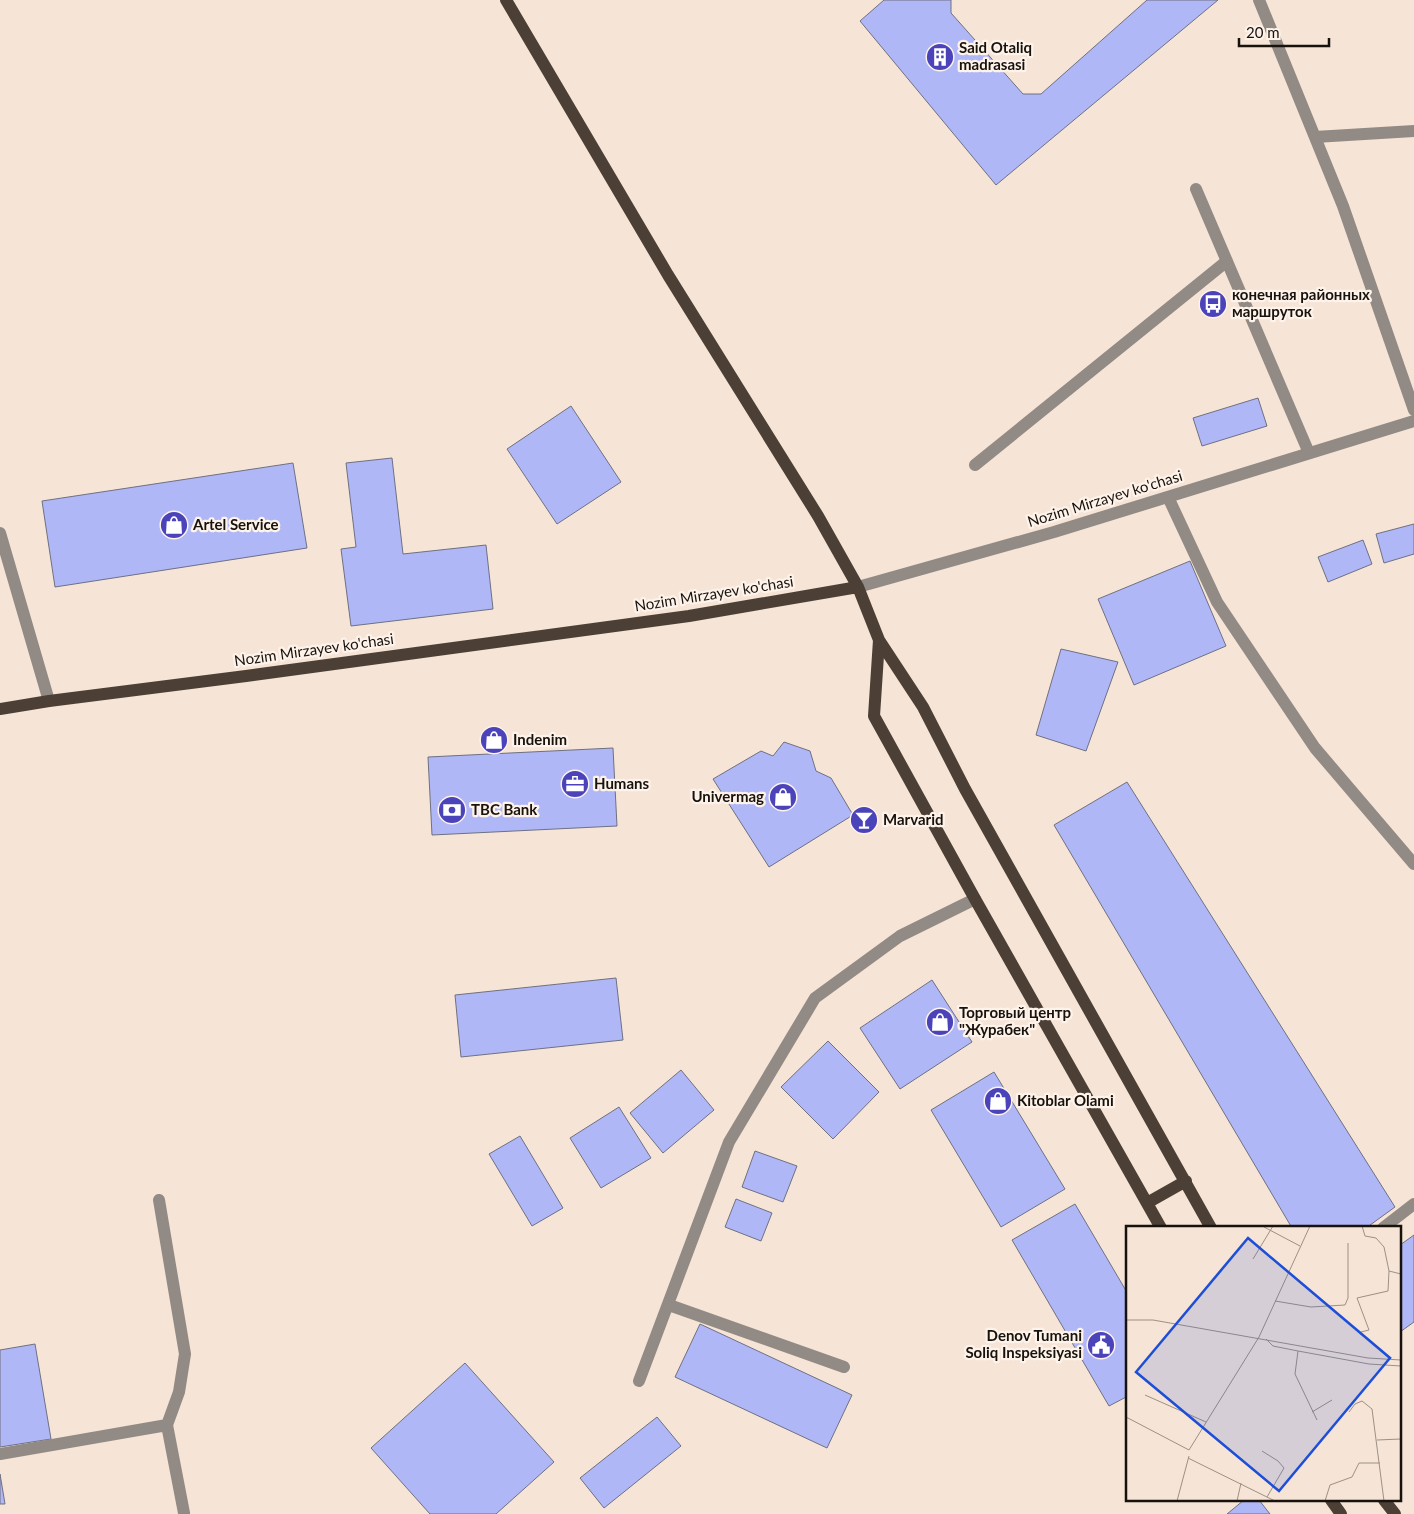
<svg xmlns="http://www.w3.org/2000/svg" width="1414" height="1514" font-family="Lato,sans-serif">
<style>
.building{fill:#b0b7f7;stroke:#6e7082}
.lines{fill:none;stroke-linecap:round;stroke-linejoin:round}
.minor{stroke:#928a84;stroke-width:12}
.major{stroke:#4c4036;stroke-width:12}
.labels{text-anchor:middle;stroke-width:4.5;stroke-linejoin:round;paint-order:stroke}
.poi-label{font-size:15px;font-weight:bold;fill:#18120d;stroke:#fef3ea;text-anchor:start}
.street-label{font-size:15px;fill:#18120d;stroke:#fef3ea}
.inset-road{fill:none;stroke:#9d9086;stroke-width:1}
.view{fill:#1d4ed8;fill-opacity:0.15;stroke:#1d4ed8;stroke-width:2.5}
.inset-edge{fill:none;stroke:#18120d;stroke-width:2.5}
</style>
<rect width="100%" height="100%" fill="#f6e4d6"/>
<!-- building -->
<path class="building" d="M884 0H951V13L1023 94H1041L1147 0H1218L996 185 860 21Z
M1258 398 1267 426 1202 446 1193 418Z
M571 406 621 482 557 524 507 449Z
M392 458 403 554 486 545 493 609 351 626 341 549 356 547 346 463Z
M293 463 307 548 55 587 42 501Z
M1414 524V554L1384 563 1376 534Z
M1363 540 1372 564 1328 582 1318 557Z
M1190 561 1226 646 1134 685 1098 599Z
M1061 649 1118 662 1086 751 1036 735Z
M784 742 810 751 816 771 831 778 853 815 769 867 713 779 761 751 773 756Z
M613 748 617 826 432 835 428 757Z
M1127 782 1395 1207 1366 1228H1292L1054 825Z
M616 978 623 1040 461 1057 455 995Z
M932 980 972 1042 900 1089 860 1028Z
M828 1041 879 1092 833 1139 781 1087Z
M681 1070 714 1110 663 1153 630 1113Z
M994 1072 1065 1189 1001 1227 931 1110Z
M619 1107 651 1158 601 1188 570 1138Z
M520 1136 563 1208 532 1226 489 1154Z
M755 1151 797 1166 783 1202 742 1187Z
M736 1199 772 1213 761 1241 725 1227Z
M1075 1204 1128 1294V1396L1109 1406 1012 1240Z
M1414 1235V1322L1400 1332V1245Z
M700 1324 852 1395 827 1448 675 1377Z
M35 1344 51 1439 0 1447V1350Z
M465 1363 554 1462 496 1514H430L371 1448Z
M657 1417 681 1446 604 1508 580 1478Z
M0 1474 5 1504H0Z
M1244 1500H1259L1270 1514H1227Z"/>
<g class="lines">
<!-- minor -->
<path class="minor" d="M1259 0 1343 206 1414 410
M1315 137 1414 131
M1196 189 1309 453
M975 465 1227 261
M1168 497 1217 602 1315 748 1414 864
M0 533 49 701
M858 587 1054 532 1414 421
M1383 1228 1414 1204
M669 1305 844 1367
M639 1381 729 1142 815 998 900 936 975 899
M167 1425 184 1513
M0 1454 167 1425 179 1392 185 1354 159 1200"/>
<!-- major -->
<path class="major" d="M506 0 668 275 818 516 858 587 879 640 923 707 965 789 1211 1228
M879 640 874 716 975 899 1161 1228
M0 709 49 701 246 676 689 616 858 587
M1147 1203 1186 1181
M1331 1500 1341 1514
M1384 1500 1395 1514"/>
</g>
<!-- icons -->
<defs>
<symbol id="building-disc" viewBox="-11 -11 22 22"><circle r="9.5" fill="#4b43ba" stroke="#fef3ea"/><path d="M-4-6H4V6H1V3H-1V6H-4ZM-2.5-4.3h1.7v1.8h-1.7ZM.8-4.3h1.7v1.8H.8ZM-2.5-1h1.7V.8h-1.7ZM.8-1h1.7V.8H.8Z" fill="#fff"/></symbol>
<symbol id="bus-disc" viewBox="-11 -11 22 22"><circle r="9.5" fill="#4b43ba" stroke="#fef3ea"/><path d="M-5-6H5V4H4V6H2V4H-2V6H-4V4H-5ZM-3.5-4V0h7V-4ZM-3.5 1.2v1.5H-2V1.2ZM2 1.2v1.5H3.5V1.2Z" fill="#fff"/></symbol>
<symbol id="shop-disc" viewBox="-11 -11 22 22"><circle r="9.5" fill="#4b43ba" stroke="#fef3ea"/><path d="M-5-2.5h2.3a2.7 3.5 0 0 1 5.4 0H5L5.5 6h-11ZM-1.5-2.5h3a1.5 2.3 0 0 0-3 0Z" fill="#fff"/></symbol>
<symbol id="office-disc" viewBox="-11 -11 22 22"><circle r="9.5" fill="#4b43ba" stroke="#fef3ea"/><path d="M-6-3h4V-5.5h4V-3h4V5H-6ZM-1-4.5V-3h2v-1.5ZM-6 0V1H6V0Z" fill="#fff"/></symbol>
<symbol id="bank-disc" viewBox="-11 -11 22 22"><circle r="9.5" fill="#4b43ba" stroke="#fef3ea"/><path d="M-6-4H6V4H-6ZM0-2.3a2.3 2.3 0 1 0 0 4.6a2.3 2.3 0 1 0 0-4.6Z" fill="#fff"/></symbol>
<symbol id="bar-disc" viewBox="-11 -11 22 22"><circle r="9.5" fill="#4b43ba" stroke="#fef3ea"/><path d="M-6-5H6L.8 .8V4.5H3.5V6h-7V4.5H-.8V.8Z" fill="#fff"/></symbol>
<symbol id="civic-disc" viewBox="-11 -11 22 22"><circle r="9.5" fill="#4b43ba" stroke="#fef3ea"/><path d="M-.6-6.5H3V-4.5H.6V-3L4-1V1h2V6H-6V1h2V-1L-.6-3ZM-1.2 2.5V6h2.4V2.5Z" fill="#fff"/></symbol>
</defs>
<g fill-rule="evenodd">
<use href="#building-disc" x="924" y="41" width="32" height="32"/>
<use href="#bus-disc" x="1197" y="288" width="32" height="32"/>
<use href="#shop-disc" x="158" y="509" width="32" height="32"/>
<use href="#shop-disc" x="478" y="724" width="32" height="32"/>
<use href="#office-disc" x="559" y="768" width="32" height="32"/>
<use href="#shop-disc" x="767" y="781" width="32" height="32"/>
<use href="#bank-disc" x="436" y="794" width="32" height="32"/>
<use href="#bar-disc" x="848" y="804" width="32" height="32"/>
<use href="#shop-disc" x="924" y="1006" width="32" height="32"/>
<use href="#shop-disc" x="982" y="1085" width="32" height="32"/>
<use href="#civic-disc" x="1085" y="1329" width="32" height="32"/>
</g>
<g class="labels">
<!-- poi labels -->
<g class="poi-label">
<text x="959" y="53">Said Otaliq<tspan x="959" dy="17">madrasasi</tspan></text>
<text x="1232" y="300">конечная районных<tspan x="1232" dy="17">маршруток</tspan></text>
<text x="193" y="530">Artel Service</text>
<text x="513" y="745">Indenim</text>
<text x="594" y="789">Humans</text>
<text x="764" y="802" text-anchor="end">Univermag</text>
<text x="471" y="815">TBC Bank</text>
<text x="883" y="825">Marvarid</text>
<text x="959" y="1018">Торговый центр<tspan x="959" dy="17">"Журабек"</tspan></text>
<text x="1017" y="1106">Kitoblar Olami</text>
<text x="1082" y="1341" text-anchor="end">Denov Tumani<tspan x="1082" dy="17">Soliq Inspeksiyasi</tspan></text>
</g>
<!-- street labels -->
<g class="street-label">
<text transform="translate(1105 499) rotate(-17)" y="5">Nozim Mirzayev ko'chasi</text>
<text transform="translate(714 594) rotate(-9)" y="5">Nozim Mirzayev ko'chasi</text>
<text transform="translate(314 650) rotate(-8)" y="5">Nozim Mirzayev ko'chasi</text>
</g>
</g>
<!-- overview -->
<g transform="translate(1126 1226)">
<rect width="275" height="275" fill="#f6e4d6"/>
<path class="inset-road" d="M236 0 239 10 250 12 258 21 263 45 275 48M138 1 174 20M127 33 147 0M149 75 185 81 219 79 222 72V17M0 94H27L242 132 275 134M235 106 243 104 231 72 262 65 263 45M133 111 184 0M140 113 147 120 172 125 243 138 275 140M172 125 169 148 191 194M19 169 80 196M186 186 206 174M223 186 229 178 236 175 246 183 258 275M0 191 63 224 133 111M251 214 275 213M136 225 152 235 158 242 141 271M62 232 149 275M51 275 63 230M111 275 115 257M199 275 204 259 226 251 233 237H254"/>
<path class="view" d="M122 12 264 132 153 265 10 146Z"/>
<rect width="275" height="275" class="inset-edge"/>
</g>
<!-- scale -->
<path d="M1239 38v8h90v-8" fill="none" stroke="#18120d" stroke-width="2.5"/>
<text x="1246" y="38" font-size="15" fill="#18120d" stroke="#fef3ea" stroke-width="4" paint-order="stroke">20 m</text>
</svg>
